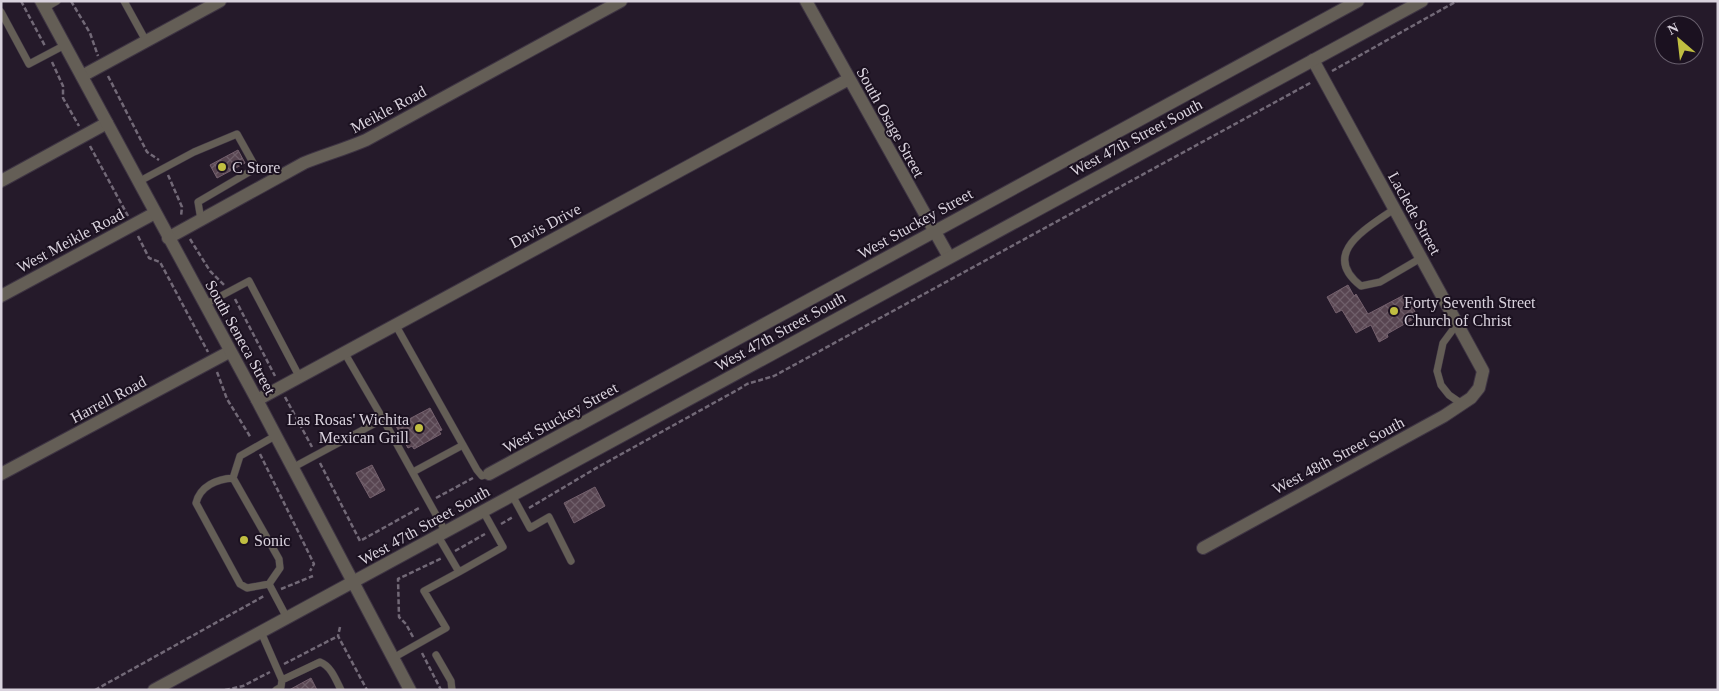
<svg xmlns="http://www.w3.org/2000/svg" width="1719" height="691" font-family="'Times New Roman',serif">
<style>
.building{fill:url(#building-cross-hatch);stroke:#74606d}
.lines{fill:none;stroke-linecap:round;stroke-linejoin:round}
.service-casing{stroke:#3e3443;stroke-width:8}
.minor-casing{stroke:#3e3443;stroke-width:14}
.tertiary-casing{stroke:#3e3443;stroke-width:14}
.path{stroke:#726977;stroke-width:2.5;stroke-dasharray:5 2.5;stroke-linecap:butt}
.service{stroke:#645e56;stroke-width:7}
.minor{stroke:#645e56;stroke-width:12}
.tertiary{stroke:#645e56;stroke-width:12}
.poi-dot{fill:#c0be41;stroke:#1b1120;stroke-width:2}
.labels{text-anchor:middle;stroke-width:4;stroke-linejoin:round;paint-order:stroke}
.street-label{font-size:16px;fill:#d9d2dd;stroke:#1b1120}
.poi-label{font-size:16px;fill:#d9d2dd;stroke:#1b1120;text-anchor:start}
</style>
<defs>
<pattern id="building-cross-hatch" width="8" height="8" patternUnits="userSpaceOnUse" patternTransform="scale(1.25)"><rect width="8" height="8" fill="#584551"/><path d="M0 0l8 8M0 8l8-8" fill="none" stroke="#6f5f6a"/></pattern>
</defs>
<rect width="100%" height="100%" fill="#251a2a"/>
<!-- building -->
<path class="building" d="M238 150 245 163 217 178 210 165Z
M1348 285 1354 296 1356 294 1368 314 1404 295 1409 306 1411 304 1416 314 1413 315 1415 318 1387 334 1388 337 1379 342 1371 325 1356 333 1342 310 1336 313 1327 297Z
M430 408 442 430 439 431 441 434 414 449 412 446 408 448 396 426Z
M372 465 385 490 370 498 356 473Z
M595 487 605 506 574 523 564 503Z
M311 678 317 690H289Z"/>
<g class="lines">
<defs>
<path id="service" d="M124 1 146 41
M45 8 57 1
M1 12 29 64 65 45
M138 182 194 152 237 134 256 168 198 202 201 220
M1394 209C1368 228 1319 253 1361 286L1380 282 1421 258
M204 305 249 281 299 376
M395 324 477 470 482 476 489 474
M1457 324 1443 343 1437 371 1441 385 1449 395 1462 404
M344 352 383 419
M275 436 240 456 233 478 279 559 280 568 269 584 287 618
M292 468 383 419 445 531
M413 472 463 445
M233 478C217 479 200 486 196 503L240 584 247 588 269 584
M512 495 530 528 549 517 571 561
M438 536 459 572 503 547 483 511
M261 632 282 680 281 687 276 690
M436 655 451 681 452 690
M393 658 446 628 424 591 459 572
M282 680 320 662C331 666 336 680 341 690"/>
<path id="minor" d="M806 1 949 257
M82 76 220 1
M1 181 107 123
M168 238 304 163C324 155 345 149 366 140L621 1
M1 296 155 213
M257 400 849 79
M1 474 229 352
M489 474 1358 1
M1203 548 1444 416 1471 398 1479 388 1483 371 1313 60"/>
<path id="tertiary" d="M41 1 257 400 410 690
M154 690 1422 1"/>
</defs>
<!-- service casing -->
<use href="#service" class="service-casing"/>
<!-- minor casing -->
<use href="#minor" class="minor-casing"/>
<!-- tertiary casing -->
<use href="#tertiary" class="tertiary-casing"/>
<!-- path -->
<path class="path" d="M21 1 45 46
M71 1 90 33 98 56
M52 62 63 86V98L79 126
M1332 71 1457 1
M108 76 147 152 159 160
M90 146 128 216
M168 175 182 207 181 216
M138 236 149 258 160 262 208 352
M190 239 210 271 224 285
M235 299 275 376
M217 372 227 399 251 438
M285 397 312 447
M260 454 314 564 310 571
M320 463 360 541 421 507
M436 498 473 478
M529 508 598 467 739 389 747 384 774 376 1312 82
M501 524 513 517
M455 551 485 534
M281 589 313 576
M340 627 338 636 367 690
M413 637 406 624 399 617 398 579 442 558
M422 653 441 690
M284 664 338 636
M95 690 264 596
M225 690 243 686 270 672"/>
<!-- service -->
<use href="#service" class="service"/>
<!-- minor -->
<use href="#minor" class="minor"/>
<!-- tertiary -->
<use href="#tertiary" class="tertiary"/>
</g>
<!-- markers -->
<g class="poi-dot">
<circle cx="222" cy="167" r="5"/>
<circle cx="1394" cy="311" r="5"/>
<circle cx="419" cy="428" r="5"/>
<circle cx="244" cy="540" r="5"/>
</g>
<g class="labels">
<!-- street labels -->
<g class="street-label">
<text transform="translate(388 109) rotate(-28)" y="6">Meikle Road</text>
<text transform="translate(891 122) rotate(61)" y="6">South Osage Street</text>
<text transform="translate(1136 137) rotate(-28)" y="6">West 47th Street South</text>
<text transform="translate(1415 213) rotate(61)" y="6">Laclede Street</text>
<text transform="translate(915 223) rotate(-29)" y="6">West Stuckey Street</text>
<text transform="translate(545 225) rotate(-28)" y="6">Davis Drive</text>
<text transform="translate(70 240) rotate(-28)" y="6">West Meikle Road</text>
<text transform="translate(780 331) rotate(-29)" y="6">West 47th Street South</text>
<text transform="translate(241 337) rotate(61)" y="6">South Seneca Street</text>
<text transform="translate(108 399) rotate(-28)" y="6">Harrell Road</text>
<text transform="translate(560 417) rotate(-29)" y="6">West Stuckey Street</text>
<text transform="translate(1338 455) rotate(-28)" y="6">West 48th Street South</text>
<text transform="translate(424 525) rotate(-29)" y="6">West 47th Street South</text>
</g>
<!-- poi labels -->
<g class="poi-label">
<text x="232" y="173">C Store</text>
<text x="1404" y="308">Forty Seventh Street<tspan x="1404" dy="18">Church of Christ</tspan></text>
<text x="409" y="425" text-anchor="end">Las Rosas' Wichita<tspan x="409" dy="18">Mexican Grill</tspan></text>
<text x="254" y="546">Sonic</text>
</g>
</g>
<!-- border -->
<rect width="1719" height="691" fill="none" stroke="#d9d2dd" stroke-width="5"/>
<!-- north arrow -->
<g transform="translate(1679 40) rotate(332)"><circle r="24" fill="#1b1120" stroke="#675e6c"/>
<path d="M0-4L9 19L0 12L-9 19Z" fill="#c0be41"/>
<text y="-8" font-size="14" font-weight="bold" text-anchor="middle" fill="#d9d2dd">N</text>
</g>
</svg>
